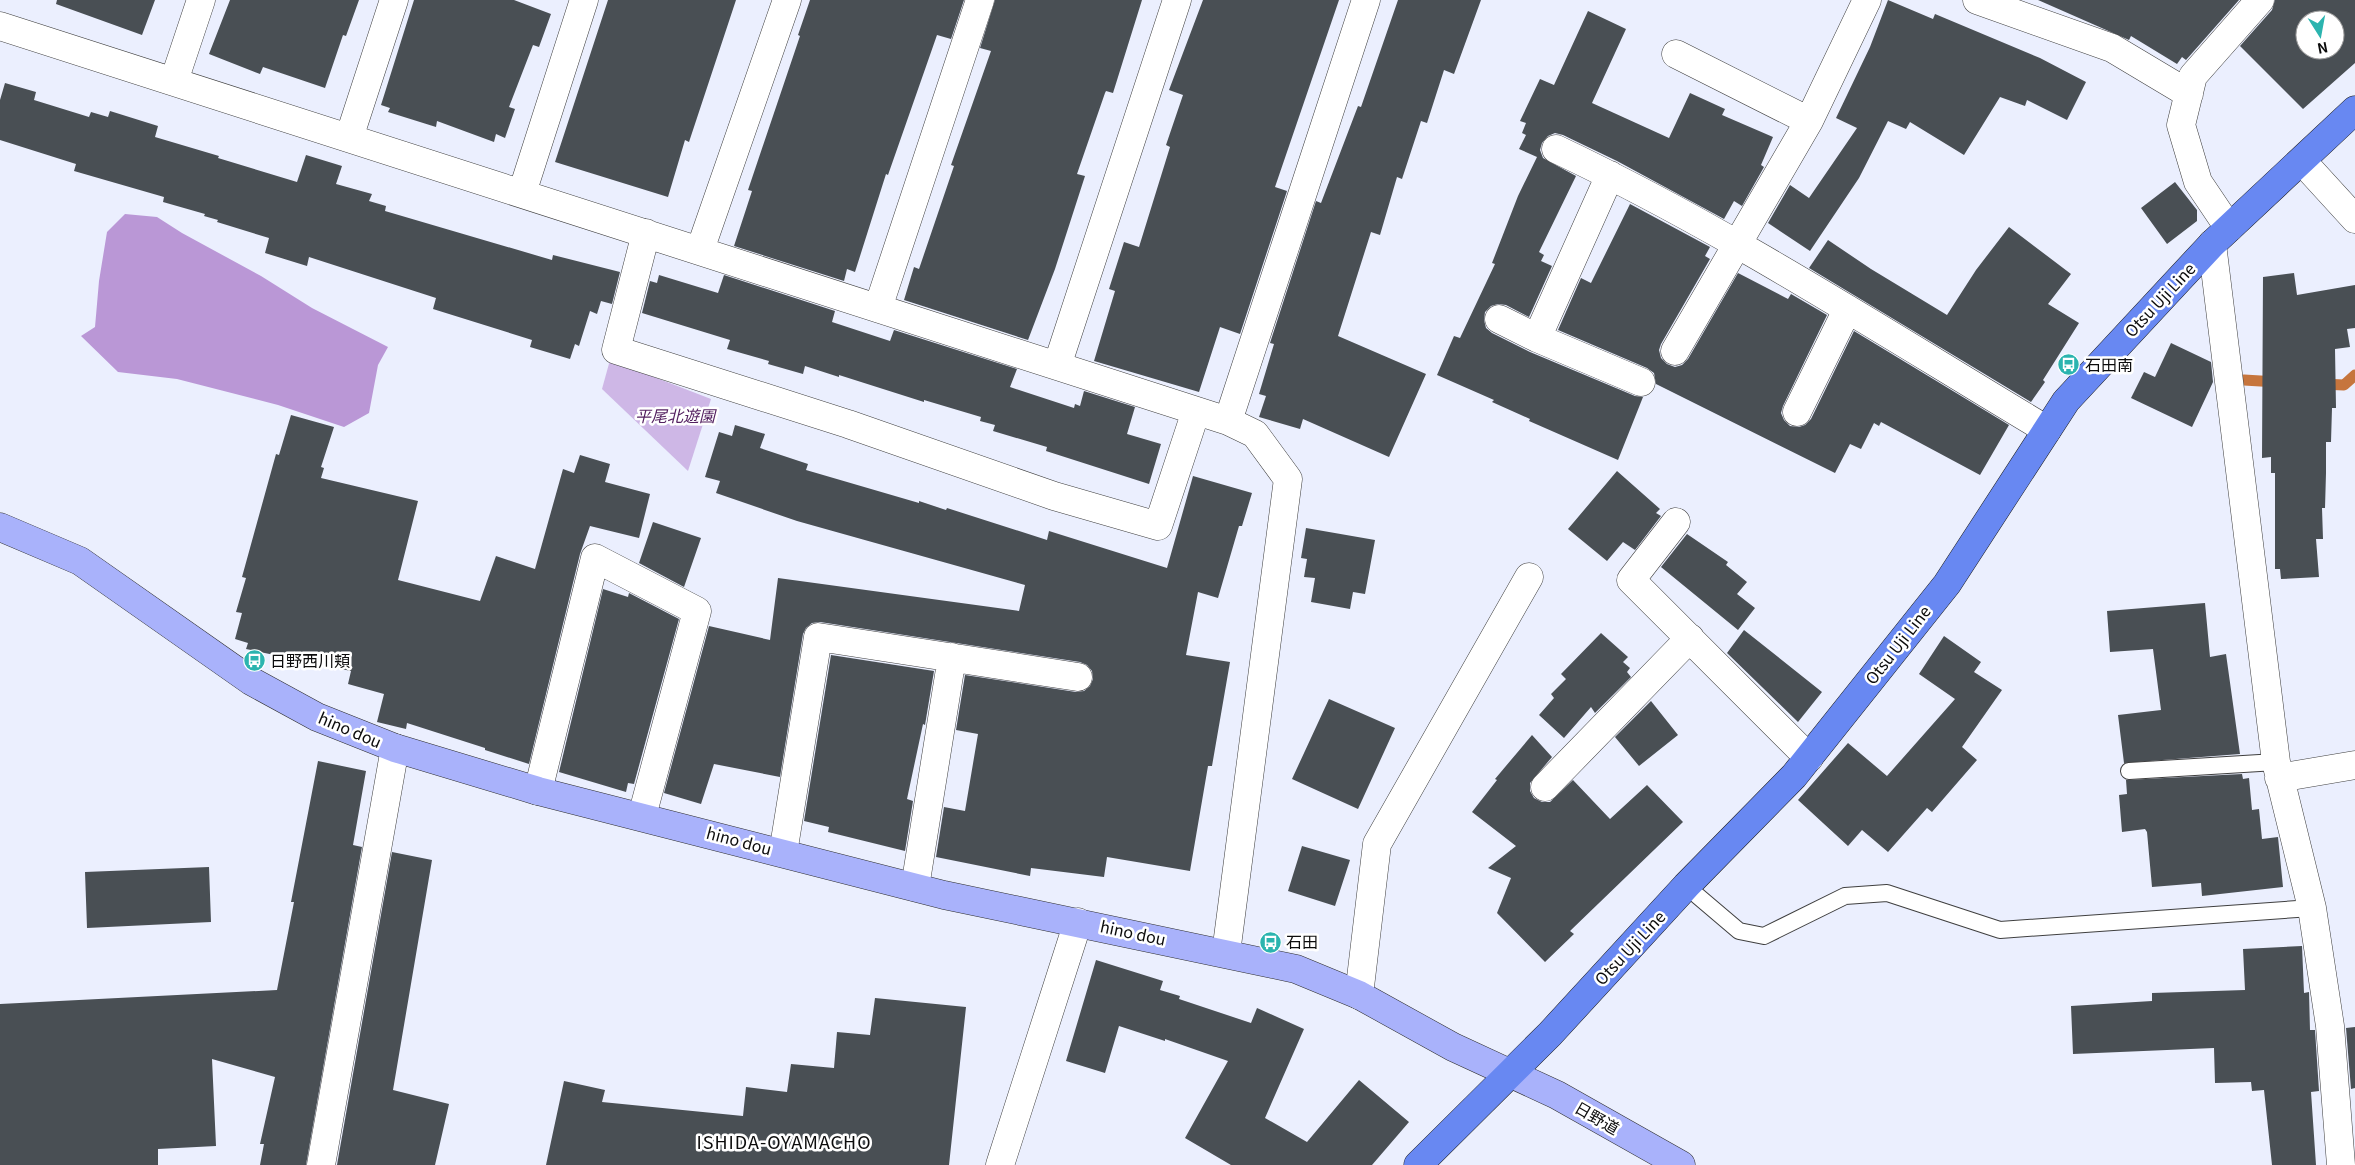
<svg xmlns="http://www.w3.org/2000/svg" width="2355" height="1165" font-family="Georgia,'Noto Sans JP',serif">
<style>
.green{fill:#ceb7e6}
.forest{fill:#ba97d6}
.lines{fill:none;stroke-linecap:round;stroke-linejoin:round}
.stream{stroke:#c6753d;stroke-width:11}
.building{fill:#494f54;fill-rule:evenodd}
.lane-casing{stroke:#3f3f3f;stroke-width:18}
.street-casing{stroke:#3f3f3f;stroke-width:29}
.secondary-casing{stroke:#2e2e2e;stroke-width:29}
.primary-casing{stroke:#1d1d1d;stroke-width:29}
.lane{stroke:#fff;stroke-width:16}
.street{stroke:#fff;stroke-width:28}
.secondary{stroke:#a9b2fb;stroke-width:28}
.primary{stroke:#6888f2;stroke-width:28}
.labels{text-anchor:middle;stroke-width:5;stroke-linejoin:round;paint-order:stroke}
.street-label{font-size:16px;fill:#0c0c0c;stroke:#fff}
.poi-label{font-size:16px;fill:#0c0c0c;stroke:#fff;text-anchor:start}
.park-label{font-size:16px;font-style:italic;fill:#532060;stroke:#fff}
.neighbourhood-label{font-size:18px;letter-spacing:1px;fill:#0c0c0c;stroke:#fff}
</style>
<rect width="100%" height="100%" fill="#ebeffe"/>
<!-- green -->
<path class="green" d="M610 360 711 399 688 471 602 389Z"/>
<!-- forest -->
<path class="forest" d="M125 214 157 217 182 233 261 276 312 308 388 347 378 365 369 413 344 427 278 405 177 379 118 372 81 336 95 327 99 281 107 232Z"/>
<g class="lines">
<!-- stream -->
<path class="stream" d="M2244 380 2277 382
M2321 384 2344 385 2355 375"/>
</g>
<!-- building -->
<path class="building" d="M57 0H155L142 35 56 4Z
M230 0H359L346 36 343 35 325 88 263 67 260 74 209 54Z
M414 0H514L551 14 539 47 533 45 509 107 515 109 505 138 496 134 494 142 437 121 436 127 388 112 390 108 381 105Z
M608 0H736L689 142 685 140 668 197 555 162Z
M810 0H964L951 39 937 35 888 175 886 174 855 272 847 269 844 281 734 246 752 191 748 190 800 36 798 35Z
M995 0H1142L1113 93 1106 91 1105 93 1077 174 1085 176 1055 269 1028 340 904 300 914 267 919 269 954 166 951 165 991 51 980 48Z
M1203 0H1339L1275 187 1287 191 1240 334 1220 327 1199 392 1094 361 1115 291 1109 289 1124 242 1139 247 1170 147 1166 145 1183 95 1169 90Z
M1398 0H1481L1454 74 1444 70 1427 123 1421 121 1402 179 1397 177 1380 235 1371 232 1338 336 1426 374 1389 457 1303 419 1300 429 1259 417 1266 396 1259 394 1274 344 1270 343 1316 201 1321 203 1358 106 1361 107Z
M1888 0 1933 19 1935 14 2040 58 2086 82 2067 120 2027 100 2025 106 2000 97 1964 155 1910 122 1906 129 1888 121 1859 178 1810 251 1768 223 1790 185 1809 198 1857 128 1836 118 1870 47Z
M2038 0H2239L2186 60 2182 57 2177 64 2131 36 2129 40Z
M2275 0H2355V63L2303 109 2240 46 2272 10ZM2305 20H2335V50H2305Z
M1588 11 1626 29 1592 103 1669 138 1690 93 1725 109 1722 115 1773 137 1761 165 1764 167 1742 206 1734 201 1724 219 1617 161 1563 135 1555 133 1548 136 1542 143 1540 150 1543 158 1576 176 1539 252 1544 255 1541 261 1552 266 1529 317 1506 305 1498 304 1491 306 1485 312 1484 320 1486 328 1492 333 1530 352 1635 396 1643 397 1618 460 1529 421 1530 419 1492 402 1494 400 1437 375 1454 336 1460 338 1495 264 1492 263 1518 196 1537 157 1519 149 1526 135 1522 133 1526 123 1520 121 1540 79 1554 85Z
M5 83 36 92 34 100 89 117 91 112 108 117 110 111 158 126 155 137 219 156 218 158 297 182 306 155 342 166 336 184 372 194 369 201 386 206 385 211 552 260 553 255 620 272 612 304 601 301 597 314 590 311 579 346 575 344 570 359 530 347 532 340 433 309 436 298 309 257 307 266 265 253 269 238 217 222 218 220 204 216 205 214 163 202 164 197 74 171 76 164 0 140V100Z
M2175 182 2197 210V221L2167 244 2141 208Z
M1630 204 1710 247 1705 256 1710 259 1661 344 1659 350 1661 358 1667 364 1675 367 1682 365 1688 359 1738 273 1788 299 1791 294 1827 315 1783 406 1781 413 1784 420 1790 426 1799 427 1805 425 1811 419 1854 331 2009 425 1980 475 1881 422 1879 426 1874 423 1861 449 1850 444 1835 473 1656 384 1654 373 1647 368 1558 330 1581 278 1591 283Z
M2009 227 2071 274 2048 304 2079 323 2043 380 2045 382 2031 402 1809 268 1828 240 1871 269 1947 315 1976 270Z
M2294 273 2297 295 2355 285V328L2347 329 2350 347 2335 349 2336 408H2332L2331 442H2326V473L2325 508H2322L2323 539H2316L2319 577 2281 579 2280 569H2275V473H2271V457L2262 458 2263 277Z
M659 275 718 293 724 275 835 311 832 322 890 341 894 330 1017 369 1010 387 1074 408 1075 404 1080 406 1084 391 1135 407 1127 434 1161 444 1149 484 1046 451 1047 447 993 431 995 425 980 421 981 417 924 400V402L839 375V377L805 366 803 374 768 364 769 361 727 349 730 340 642 313 650 281 657 283Z
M2171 343 2211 362 2213 382 2192 427 2131 398 2144 372 2155 377Z
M291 415 334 427 321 467 324 468 321 478 418 501 398 580 480 601 496 556 535 569 563 469 574 473 580 455 610 464 605 482 650 494 639 538 590 526 580 554 529 764 485 750V748L407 723 406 729 377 722 384 694 348 684 351 671 246 649 248 643 235 639 242 613 236 612 246 578 242 577 276 454 279 455Z
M735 425 765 434 760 448 808 464 806 470 919 503V501L946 510 947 508 1047 540 1049 531 1167 568 1193 476 1252 493 1242 526H1239L1218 598 1198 592 1186 655 1230 662 1212 766H1208L1190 871 1107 857 1104 877 1031 868 1030 876 936 857 944 807 965 811 978 734 956 730 965 675 1076 692 1084 691 1090 686 1093 679 1092 671 1087 665 1080 662 820 622 812 623 806 628 803 634 780 777 714 764 701 804 664 793 709 626 770 640 778 578 1019 611 1025 585 797 521 716 493 720 481 705 477 719 432 732 436Z
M1617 471 1660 509 1656 513 1661 516 1635 550 1623 542 1607 561 1568 529Z
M653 522 701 538 684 587 639 563Z
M1306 528 1375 540 1365 594 1353 592 1350 609 1311 602 1315 578 1304 577 1307 559 1301 558Z
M1687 534 1728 562 1726 565 1747 582 1737 594 1755 608 1738 630 1661 567Z
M603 589 628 597 629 593 679 619 634 784 628 783 626 792 559 772Z
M2205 603 2210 657 2226 654 2240 754 2124 763 2118 715 2161 710 2153 649 2110 652 2107 611Z
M1744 630 1822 692 1798 722 1727 653Z
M1601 633 1628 657 1623 662 1630 668 1627 672 1631 677 1595 713 1591 707 1564 738 1539 715 1554 698 1551 694 1566 679 1561 674Z
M1944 636 1981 662 1974 672 2002 690 1962 747 1977 760 1932 812 1927 808 1888 852 1862 830 1848 846 1798 800 1848 743 1887 776 1955 699 1919 674Z
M831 655 934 671 925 725 923 724 907 799 913 801 905 851 828 832 829 827 804 821Z
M1329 699 1395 728 1358 809 1292 779Z
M1651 701 1678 735 1639 766 1615 737Z
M1532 735 1552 757 1530 783V791L1534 798 1542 802H1550L1573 780 1610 819 1647 785 1683 822 1570 931 1574 934 1545 962 1497 913 1511 878 1488 868 1516 846 1472 812 1497 780 1495 779Z
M318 761 366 771 353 845 362 847 306 1165H260L264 1144H260L275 1077 212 1059 216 1146 158 1149V1165H0V1004L277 990 294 902H291Z
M2242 774 2243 779 2249 778 2252 810 2259 809 2262 839 2278 837 2283 887 2202 896 2201 883 2152 887 2147 832 2145 829 2122 832 2119 795 2127 794 2126 780Z
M1302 846 1350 860 1335 906 1288 891Z
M392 852 432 860 393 1090 449 1104 435 1165H337Z
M209 867 211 922 87 928 85 872Z
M2302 946 2304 993 2309 992 2310 1030H2315L2319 1091 2311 1092 2316 1165H2272L2264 1090 2252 1091 2251 1082 2215 1083 2214 1048 2073 1054 2071 1006 2152 1001V993L2245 990 2243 949Z
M1096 960 1163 981 1160 990 1180 996 1179 999 1251 1023 1257 1008 1304 1029 1265 1118 1307 1142 1359 1080 1409 1122 1372 1165H1231L1185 1138 1228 1061 1165 1039V1041L1119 1026 1105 1073 1066 1061Z
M875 998 966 1007 949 1165H546L564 1081 605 1090 602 1102 743 1116 746 1087 787 1092 791 1064 834 1068 837 1032 870 1035Z
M2355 1027V1088L2351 1089 2346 1028Z"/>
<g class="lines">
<defs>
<path id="lane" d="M2129 771 2276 762
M1686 886 1739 931 1764 936 1845 896 1887 893 2000 930 2312 908"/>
<path id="street" d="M1977 0 2112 48 2189 94
M0 26 1228 421 1255 434 1288 479 1226 953
M1676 54 1809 121
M174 81 201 0
M349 138 394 0
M1556 149C1727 230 1885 333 2047 430
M2302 161 2355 219
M522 193 584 0
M2229 228 2198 182 2181 125 2193 76 2260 0
M646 233 616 350 848 424 1054 496 1158 526 1196 411
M2212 244 2276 762 2312 908 2330 1026 2341 1165
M700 250 787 0
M878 308 980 0
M1499 319 1537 338 1641 382
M1537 338 1610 175
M1675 351 1809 121 1867 0
M1057 366 1177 0
M1797 412 1847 310
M1228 421 1366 0
M1676 522 1631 580 1809 758
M2279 778 2355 765
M1545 787 1690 638
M538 791 595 558 697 611 642 816
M783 853 818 637 1078 677
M915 887 952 657
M1359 995 1377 844 1529 577
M321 1165 395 748
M1000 1165 1078 922"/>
<path id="secondary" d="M0 527 80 561 251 681 317 717 395 748 538 791 944 895 1296 969 1359 995 1453 1047 1557 1095 1681 1165"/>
<path id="primary" d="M1418 1165 1550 1034 1686 886 1794 776 1947 584 2066 401 2212 244 2355 110"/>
</defs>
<!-- lane casing -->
<use href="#lane" class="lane-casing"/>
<!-- street casing -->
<use href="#street" class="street-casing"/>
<!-- secondary casing -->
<use href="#secondary" class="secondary-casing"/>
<!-- primary casing -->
<use href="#primary" class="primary-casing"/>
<!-- lane -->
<use href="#lane" class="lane"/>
<!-- street -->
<use href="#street" class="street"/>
<!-- secondary -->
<use href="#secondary" class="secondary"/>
<!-- primary -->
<use href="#primary" class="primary"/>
</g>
<!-- icons -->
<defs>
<symbol id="bus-disc" viewBox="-11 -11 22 22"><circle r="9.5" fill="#2bb4af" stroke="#fff"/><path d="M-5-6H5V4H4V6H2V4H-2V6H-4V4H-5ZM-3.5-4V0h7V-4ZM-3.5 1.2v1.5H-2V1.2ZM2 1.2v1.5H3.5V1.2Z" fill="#fff"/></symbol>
</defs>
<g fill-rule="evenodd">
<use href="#bus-disc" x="2056" y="352" width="25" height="25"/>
<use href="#bus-disc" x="242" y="648" width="25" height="25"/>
<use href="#bus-disc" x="1258" y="930" width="25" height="25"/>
</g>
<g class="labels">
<!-- street labels -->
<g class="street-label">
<text transform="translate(2160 300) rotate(-47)" y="6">Otsu Uji Line</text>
<text transform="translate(1898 645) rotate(-52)" y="6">Otsu Uji Line</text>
<text transform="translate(350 730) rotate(23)" y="6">hino dou</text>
<text transform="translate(739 841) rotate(15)" y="6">hino dou</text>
<text transform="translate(1133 933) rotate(12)" y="6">hino dou</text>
<text transform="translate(1630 948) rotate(-47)" y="6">Otsu Uji Line</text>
<text transform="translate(1597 1118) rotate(30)" y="6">日野道</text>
</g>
<!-- poi labels -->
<g class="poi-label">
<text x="2085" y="371">石田南</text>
<text x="270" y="667">日野西川頬</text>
<text x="1286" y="948">石田</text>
</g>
<!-- park labels -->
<g class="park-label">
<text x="675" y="422">平尾北遊園</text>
</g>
<!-- neighbourhood labels -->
<g class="neighbourhood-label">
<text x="784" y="1149">ISHIDA-OYAMACHO</text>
</g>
</g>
<!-- north arrow -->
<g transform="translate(2320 35) rotate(169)"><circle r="24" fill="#ffffff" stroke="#9e9e9e"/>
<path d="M0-4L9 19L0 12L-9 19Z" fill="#2bb4af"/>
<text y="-8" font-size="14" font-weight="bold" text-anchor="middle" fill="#0c0c0c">N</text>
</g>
</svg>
